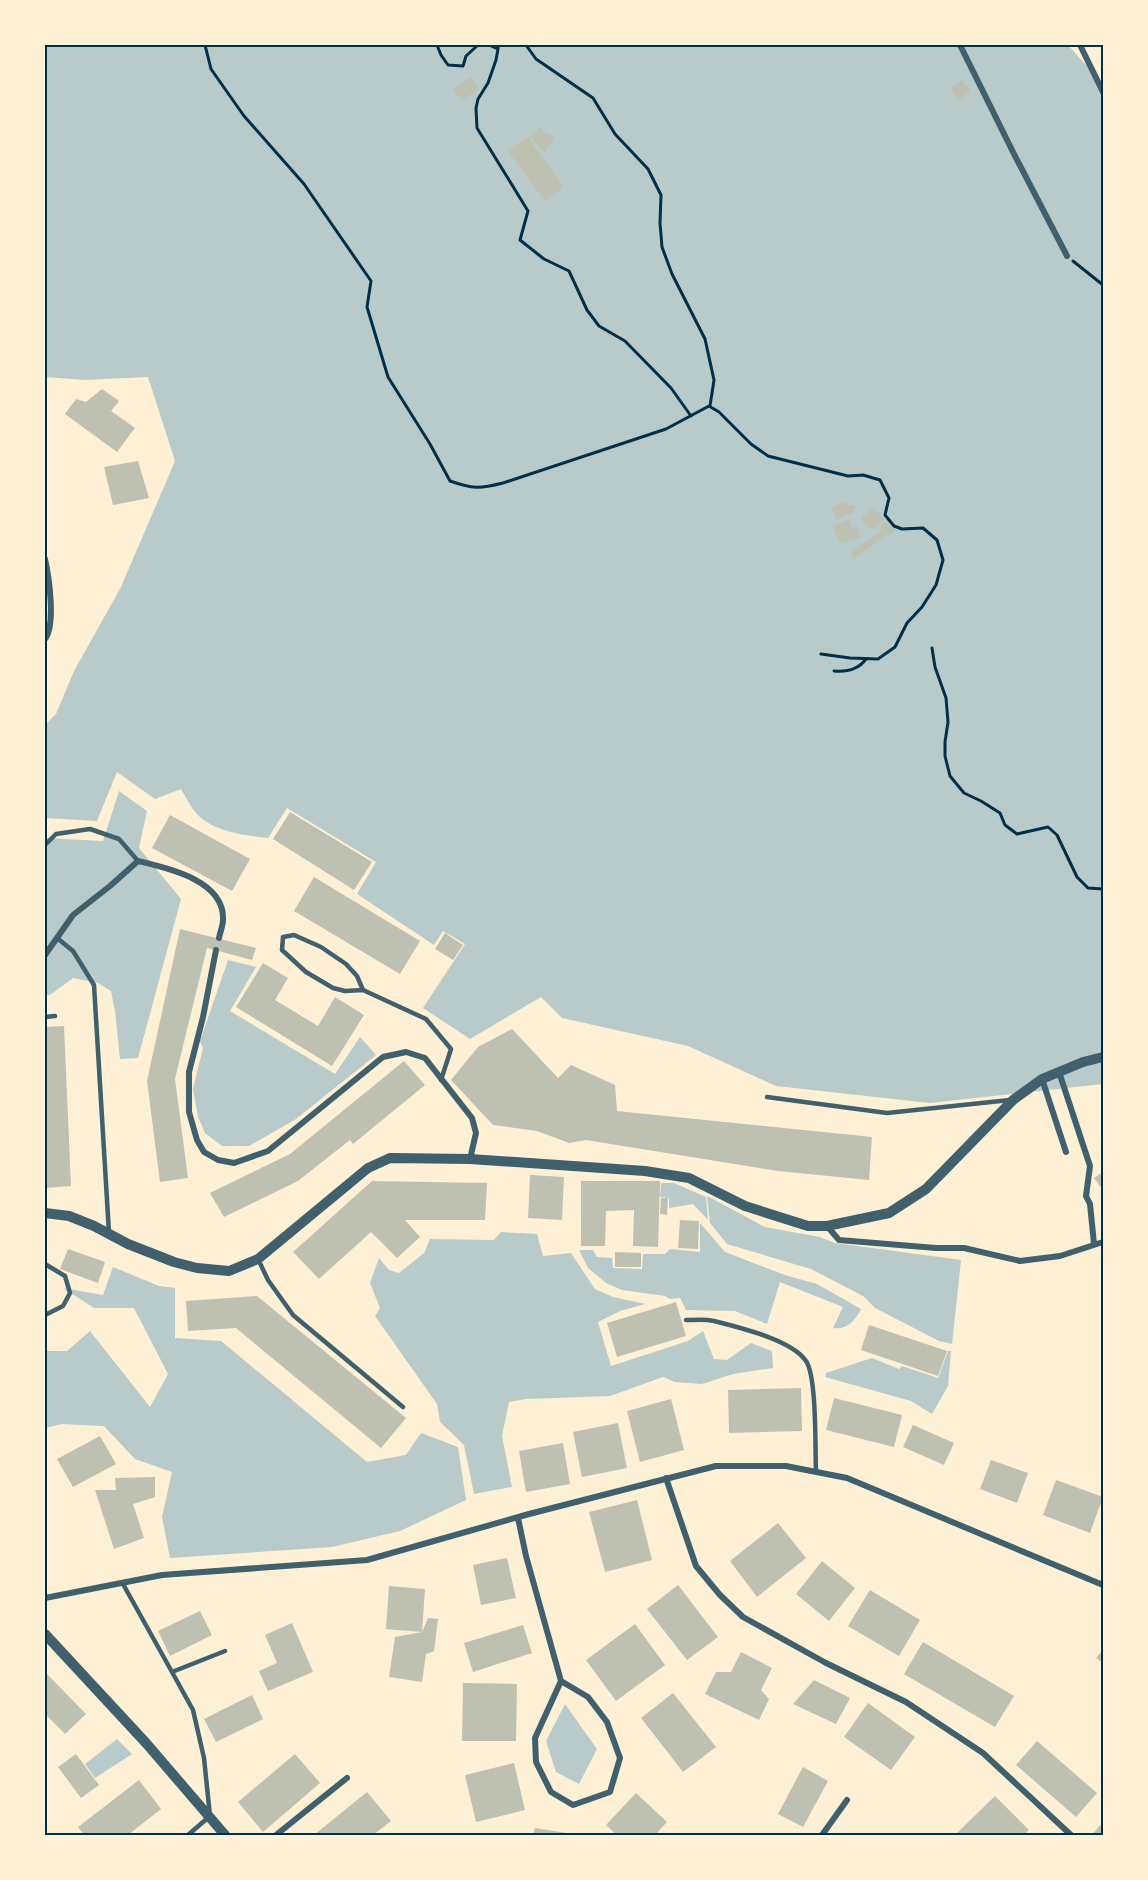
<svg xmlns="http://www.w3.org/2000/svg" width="1148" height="1880" font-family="'Varela Round',sans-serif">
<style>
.green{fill:#b9caca}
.building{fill:#bec0b2}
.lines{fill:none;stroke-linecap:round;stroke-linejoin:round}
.path{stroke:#003049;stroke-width:3}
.service{stroke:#3f606c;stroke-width:4.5}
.minor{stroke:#3f606c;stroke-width:6}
.tertiary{stroke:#3f606c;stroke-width:10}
.neatline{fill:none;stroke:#003049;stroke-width:2}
</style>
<rect width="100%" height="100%" fill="#fdf0d5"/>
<!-- green -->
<path class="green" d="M45 45H1068L1103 84V1084L930 1103 776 1086 688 1046 562 1018 541 997 470 1039 423 1008 465 944 443 931 434 945 357 894 376 862 287 808 268 838C243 835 213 832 196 813 190 806 186 797 181 789L155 799 117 772 97 821 45 818V725L56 714 74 671 120 589 175 461 148 377 85 380 45 377Z
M119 791 147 811 139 848 181 899 138 1058 120 1059 115 1011 111 991 98 983 73 978 50 995H45V838L103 841Z
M228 960 256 967 230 1011 335 1074 360 1037 376 1055 296 1119 249 1146H222L205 1133 198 1117 193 1089 203 1048 200 1041Z
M661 1183H674L706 1197 708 1220 693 1204 669 1208V1198L660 1197Z
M707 1196 765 1227 820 1237 835 1243 961 1260 952 1344 939 1341 875 1308 863 1296 811 1269 727 1244 710 1223Z
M700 1223 725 1252 785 1275 817 1284 861 1309C855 1321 847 1330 833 1328L843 1307 780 1282 767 1324 735 1311 686 1310 680 1298 670 1299 665 1296 622 1290 606 1283 588 1268 579 1250H593L597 1257 612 1258 613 1268 642 1269 643 1254H665L670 1249 700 1252Z
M501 1232 537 1234 543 1256 571 1253 595 1289 613 1297 645 1304 620 1311 598 1322 611 1366 688 1341 703 1331 714 1359 727 1360 751 1343 772 1351 773 1368 733 1374 702 1384 675 1382 663 1377 610 1396 526 1399 509 1402 502 1436 512 1487 474 1494 464 1445 440 1422 437 1404 375 1316 380 1308 370 1283 379 1258 389 1270 399 1273 424 1253 430 1239 494 1240Z
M113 1267 159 1286 175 1288V1338L221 1341 367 1462 406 1455 421 1433 458 1447 466 1500 400 1531 332 1547 170 1558 162 1517 172 1472 135 1459 104 1426 62 1424 45 1428V1351H67L90 1331 150 1407 168 1374 134 1308H94L63 1288 103 1295Z
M948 1351H951L948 1386 932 1414 911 1401 825 1377 826 1373 872 1358 899 1369 902 1366 938 1378Z
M565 1704 597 1749 579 1784 556 1772 546 1741Z
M117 1739 132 1754 95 1778 85 1764Z"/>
<!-- building -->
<path class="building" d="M470 76 479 88 462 101 453 90Z
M962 80 971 91 958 100 950 89Z
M541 127 548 135 550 133 555 139 545 149 547 153 545 154 530 136Z
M528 137 564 187 545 201 508 151Z
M102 389 119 401 111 411 135 428 117 452 65 414 76 399 86 402Z
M138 461 149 498 113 505 104 467Z
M846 501 849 506 854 505 856 508 852 509 854 512 837 520 831 508Z
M873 507 884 519 872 530 861 519Z
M849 520 852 528 857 526 861 538 840 544 833 526Z
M885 521 895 530 889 536 882 530 886 536 854 559 850 552 882 530 879 528Z
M290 812 372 862 354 890 273 839Z
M170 815 250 859 232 891 152 848Z
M314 877 420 941 400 974 294 911Z
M180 929 256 948 252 960 207 948 175 1079 188 1178 160 1182 147 1081Z
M445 933 463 945 453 960 435 949Z
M263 963 288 978 275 1000 318 1026 335 997 364 1015 332 1066 236 1007Z
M64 1026 71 1186 45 1188V1027Z
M512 1029 558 1078 571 1065 615 1085 617 1111 872 1137 869 1180 778 1171 586 1140 569 1143 537 1131 493 1125 451 1080 478 1047Z
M404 1061 425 1085 353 1144 350 1140 298 1181 224 1217 210 1193 290 1154Z
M1103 1172V1190L1094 1178Z
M530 1175 564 1177 562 1220 528 1218Z
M372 1181 487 1183 485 1220H405L420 1237 397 1258 371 1232 319 1279 293 1252Z
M581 1181H660L658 1247 633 1246 634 1210 606 1211 605 1246H581Z
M661 1198H668L667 1215 660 1214Z
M680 1220 699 1221 698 1249 678 1248Z
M68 1249 105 1262 98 1283 60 1269Z
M615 1252 641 1253V1267H615Z
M257 1296 406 1418 381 1448 236 1328 188 1331 186 1301Z
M676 1302 686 1336 617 1357 607 1323Z
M869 1325 947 1351 938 1376 861 1350Z
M801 1388 802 1431 729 1433 728 1390Z
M834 1398 902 1415 894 1447 826 1430Z
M671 1399 684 1450 640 1462 627 1411Z
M618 1423 627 1468 582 1477 573 1432Z
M913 1425 954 1443 944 1465 903 1447Z
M100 1436 116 1464 73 1487 57 1459Z
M563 1443 570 1484 526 1492 519 1451Z
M991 1460 1028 1473 1017 1503 980 1489Z
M155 1477V1497L133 1504 144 1538 114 1549 95 1490H116L115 1478Z
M1056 1480 1103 1497 1090 1533 1043 1515Z
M637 1500 652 1560 605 1572 589 1512Z
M778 1523 806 1558 757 1597 730 1561Z
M507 1558 516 1598 481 1605 473 1565Z
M822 1561 855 1588 829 1621 796 1594Z
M678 1585 718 1637 687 1660 647 1609Z
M389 1586 425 1589 422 1632 428 1618 438 1619 434 1651 426 1654 422 1682 389 1677 395 1637 422 1632 386 1629Z
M870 1590 920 1620 899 1656 848 1626Z
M200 1611 212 1635 170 1656 158 1631Z
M292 1623 313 1672 268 1691 259 1671 277 1663 265 1635Z
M635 1624 665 1665 616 1701 586 1660Z
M523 1625 532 1653 473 1672 464 1643Z
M923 1642 1014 1696 995 1727 904 1674Z
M1103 1650V1663L1096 1658Z
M741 1652 772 1668 761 1690 769 1699 759 1720 705 1694 716 1672H731Z
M45 1672 86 1714 65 1734 45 1714Z
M814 1680 850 1698 836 1724 793 1704Z
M463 1683 517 1684 516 1741H462Z
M673 1693 716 1747 683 1772 641 1718Z
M252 1695 263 1719 216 1742 204 1719Z
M868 1703 915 1737 891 1770 844 1737Z
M1037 1741 1097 1793 1076 1817 1016 1765Z
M76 1754 99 1785 81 1798 58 1767Z
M295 1754 320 1783 263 1832 238 1802Z
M514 1763 525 1810 476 1822 465 1775Z
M803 1767 828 1781 803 1827 778 1814Z
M139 1780 161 1809 128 1835H84L78 1827Z
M367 1792 391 1821 373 1835H314Z
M636 1793 667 1822 655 1835H617L606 1825Z
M995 1796 1029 1830 1024 1835H955Z
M1103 1822V1835H1092Z
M535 1828 573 1834V1835H533Z"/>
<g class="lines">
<!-- path -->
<path class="path" d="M205 45 211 69 244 116 304 184 371 281 367 307 388 377 430 444 450 481C473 489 479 489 503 483L666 429 709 406
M437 45 441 55 448 65 463 66 466 56 478 45
M489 45 498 49V45
M526 45 536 59 593 98 615 134 648 169 661 195 660 223 662 247 672 274 705 339 714 380 710 406
M498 49 496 60 488 83 478 99 476 108 477 128 528 211 520 240 544 259 569 271 587 310 599 326 625 341 671 388 691 416
M1073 261 1103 285
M709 406 719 412 751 444 768 456 848 476 863 475 880 480 889 498 885 515 894 526 902 529 923 528 937 540 943 560 936 585 922 607 907 623 895 647 878 659 850 658 821 654
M932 648 935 667 946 698 948 722 945 742V756L950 776 964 793 981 801 1000 813 1005 825 1017 834 1048 827 1057 835 1077 877 1088 888 1103 889
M834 671C847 672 858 670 866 659"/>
<!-- service -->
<path class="service" d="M45 845 56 834 90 829 119 839 138 861
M57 938 73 951 94 985 109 1233
M363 990 357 976 346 964 321 947 294 935 283 937 282 950 306 972 333 988 345 991 363 990 426 1019 451 1049 441 1080
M45 1017 55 1016
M767 1097 887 1113 1010 1100
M258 1259 268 1280 293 1315 403 1407
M45 1264 65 1276 70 1293 63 1306 45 1315
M686 1320C695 1320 705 1319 714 1321 738 1327 792 1340 806 1361 817 1377 815 1449 816 1472
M123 1584 172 1672
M188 1835 210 1816 204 1758 193 1710 172 1672 225 1651"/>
<!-- minor -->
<path class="minor" d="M960 45 1014 154 1067 256
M1080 45 1103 92
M45 559C49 577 56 625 45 639
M216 950 203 1017 189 1072V1112L197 1140 204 1152 218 1160 234 1163 268 1151 383 1057 406 1052 425 1058 472 1118 476 1133 470 1159
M45 955 73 915 110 886 138 861C167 868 225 880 223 920 223 926 220 932 219 938
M1059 1072 1090 1166 1086 1196 1090 1204 1094 1244
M1042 1079 1066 1152
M827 1226 839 1240 936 1248H964L1020 1261 1060 1256 1103 1242
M666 1478 696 1566 720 1595 743 1617 826 1663 906 1702 983 1753 1071 1835
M518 1518 526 1556 561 1681 588 1697 607 1722 620 1758 610 1792 573 1805 551 1792 536 1762 535 1738 561 1681
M45 1598 162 1575 367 1560 529 1514 716 1466H786L847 1478 1103 1585
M276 1835 347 1778
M822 1835 847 1800"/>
<!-- tertiary -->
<path class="tertiary" d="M45 1213 69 1216 94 1226 128 1244 174 1262 197 1268 229 1271 258 1259 368 1168 390 1158 470 1159 645 1171 689 1178 745 1206 808 1226H827L889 1213 926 1189 1013 1100 1042 1079 1083 1062 1103 1057
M45 1634 146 1743 225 1835"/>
</g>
<!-- border -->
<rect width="1148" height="1880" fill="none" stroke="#fdf0d5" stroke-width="93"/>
<rect x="46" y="46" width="1056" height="1788" class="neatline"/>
</svg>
